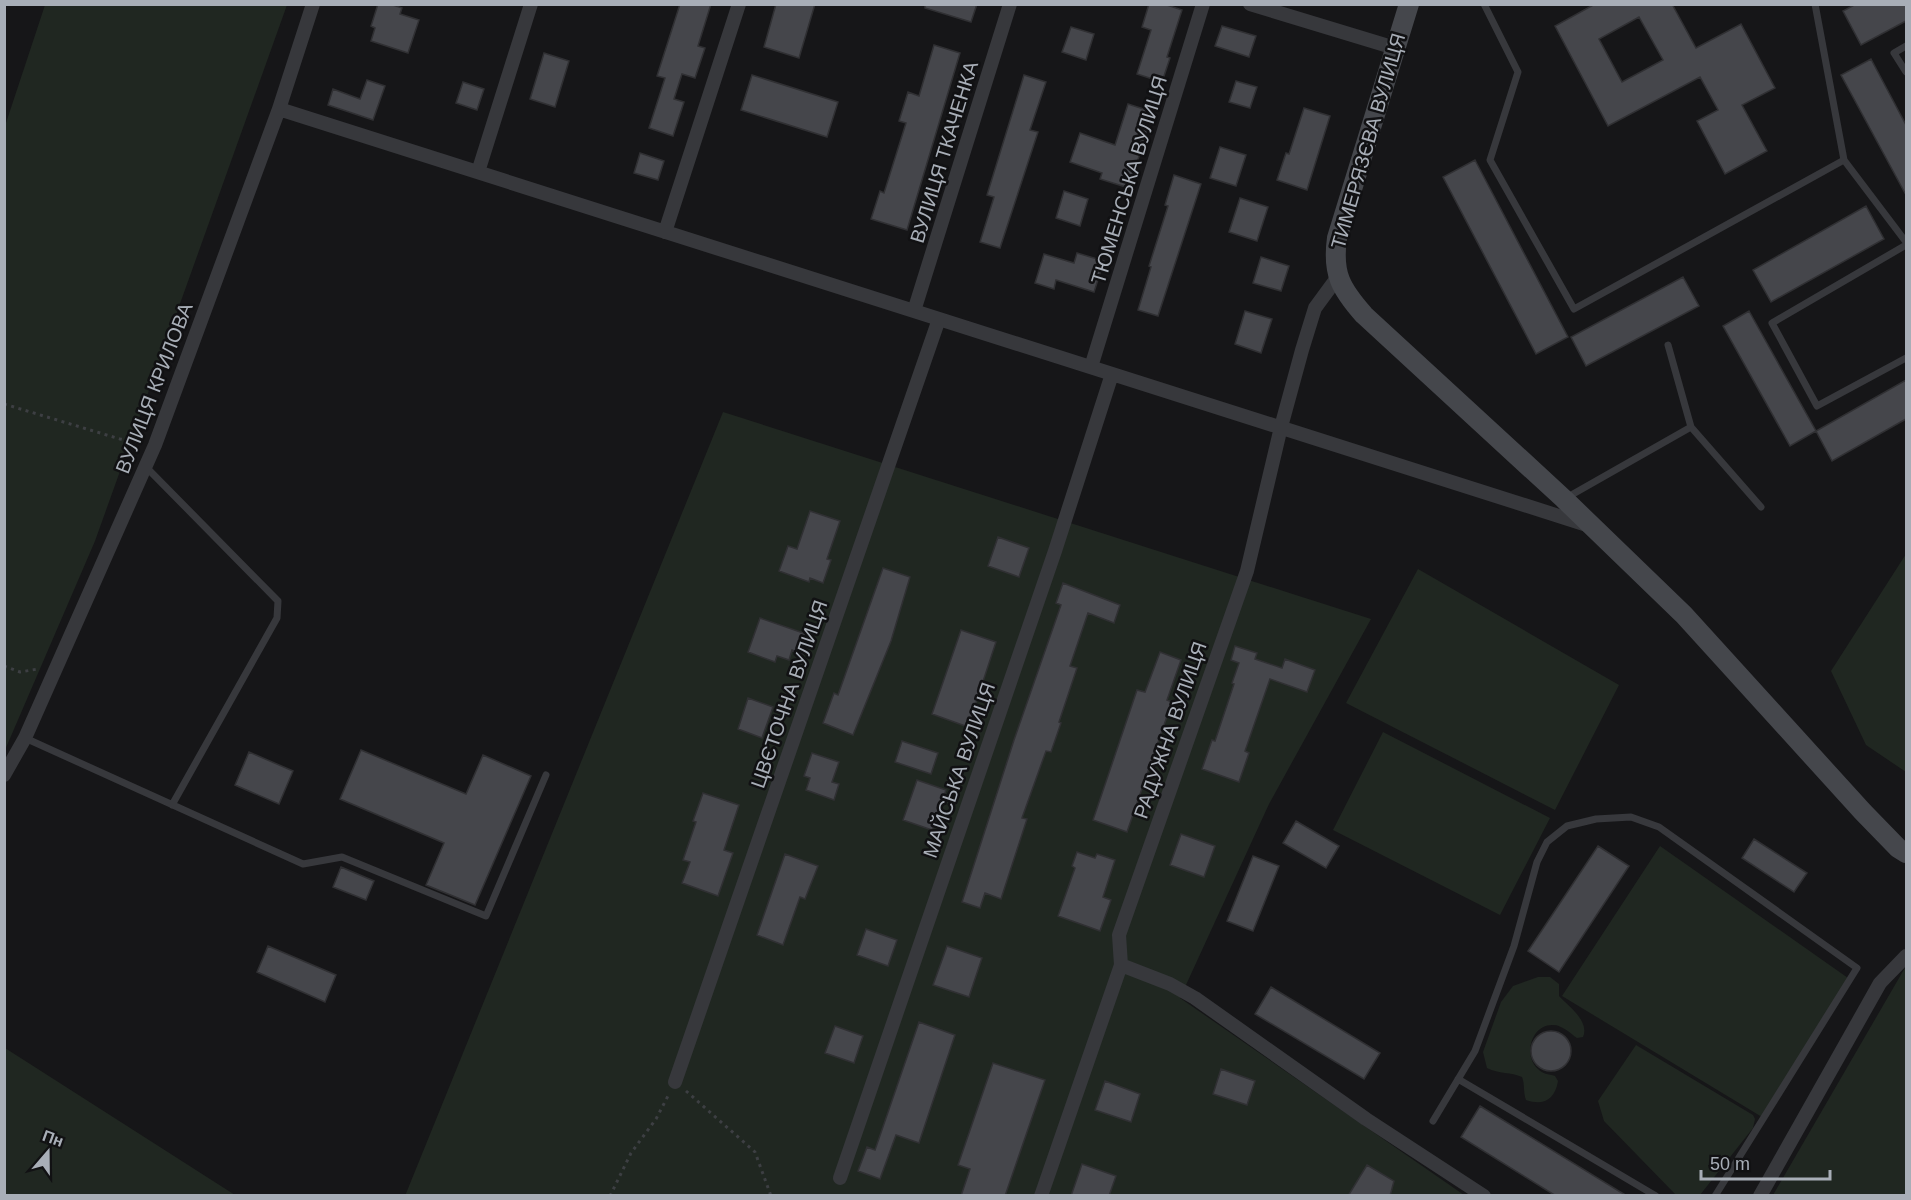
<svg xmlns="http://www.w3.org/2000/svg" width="1911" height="1200" font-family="Arial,sans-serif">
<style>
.green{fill:#202721}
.building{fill:#45464b;stroke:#303033;stroke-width:1.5;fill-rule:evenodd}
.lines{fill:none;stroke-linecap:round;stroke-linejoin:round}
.path{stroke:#3d3f43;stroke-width:3;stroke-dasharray:3 4.5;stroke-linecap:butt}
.lane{stroke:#37383c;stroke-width:7}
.street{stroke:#37383c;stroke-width:14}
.secondary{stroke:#45474c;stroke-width:20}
.labels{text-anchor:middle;stroke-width:5;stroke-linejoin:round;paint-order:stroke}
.street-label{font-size:20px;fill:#a8aeb7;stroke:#111113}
</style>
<rect width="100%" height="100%" fill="#161618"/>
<!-- green -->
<path class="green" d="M45 5H287L95 541 5 750V126Z
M723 412 1371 619 1269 804 1180 998 1464 1195 405 1196Z
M1906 554V772L1866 745 1831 671Z
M1418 569 1619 685 1555 810 1346 703Z
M1383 732 1550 818 1500 915 1333 830Z
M1660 846 1848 978 1762 1117 1562 996Z
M1906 966V1195H1773Z
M1538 977H1550L1559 984V996C1568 1006 1590 1021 1583 1037L1577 1038C1570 1033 1561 1024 1552 1025 1531 1025 1523 1056 1538 1069 1543 1074 1548 1074 1555 1076L1558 1081C1555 1100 1543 1106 1526 1100 1523 1092 1525 1084 1522 1077 1511 1072 1499 1074 1487 1068L1483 1052 1501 1002 1513 986Z
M1636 1045 1753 1115 1755 1119 1753 1128 1700 1195H1676L1604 1121 1598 1101Z
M5 1048 235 1195H5Z"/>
<!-- building -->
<path class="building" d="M378 4H390L402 8 400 14 419 20 408 53 371 41 375 28 371 26Z
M680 4H711L698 46 705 48 695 78 682 74 674 99 684 102 673 136 649 128 665 78 657 76Z
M776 4H815L799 58 764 47Z
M925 4H977L971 22 925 8Z
M1149 4H1164L1182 10 1167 57 1170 58 1162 82 1137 74 1151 30 1142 27Z
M1595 4H1672L1696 48 1741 24 1775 88 1742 105 1767 151 1725 174 1697 121 1718 110 1700 77 1608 126 1555 26ZM1639 17 1663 60 1622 82 1599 39Z
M1856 4H1906V21L1861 45 1843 11Z
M1222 26 1256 36 1249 57 1215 46Z
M1071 27 1094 34 1086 60 1062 52Z
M934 45 960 53 907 230 871 219 880 191 884 193 906 123 899 121 908 92 919 96Z
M544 53 569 61 555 107 530 99Z
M1871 59 1906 125V195L1841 75Z
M752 75 838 102 827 137 741 110Z
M1024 75 1046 82 1030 130 1038 132 1000 248 980 242 994 197 987 195Z
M367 80 385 86 373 120 328 105 333 89 360 99Z
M1236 81 1257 87 1250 108 1229 102Z
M463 82 484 89 477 110 456 103Z
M1128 104 1153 112 1129 188 1100 179 1102 173 1070 162 1080 133 1115 145Z
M1304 108 1330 116 1307 190 1277 180 1286 153 1289 154Z
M1220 147 1246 155 1236 186 1210 178Z
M640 153 664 161 658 180 634 173Z
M1475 160 1568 337 1536 354 1443 177Z
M1174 175 1201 184 1158 316 1138 310 1151 267 1149 266 1168 206 1165 205Z
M1064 191 1088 199 1080 226 1056 218Z
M1240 198 1268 207 1257 241 1229 232Z
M1866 206 1884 239 1771 302 1753 270Z
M1077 253 1104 261 1094 292 1056 280 1054 289 1035 283 1044 254 1074 263Z
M1261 257 1289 266 1281 291 1253 283Z
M1683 277 1699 306 1586 366 1571 337Z
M1245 311 1272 319 1261 353 1235 344Z
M1749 311 1816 431 1790 446 1723 326Z
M1906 380V419L1832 461 1816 431Z
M810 511 840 521 827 559 831 560 823 583 810 578 809 582 779 571 788 546 797 549Z
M998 537 1029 548 1019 577 988 566Z
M883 568 910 577 891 641 853 735 823 723 834 693 838 695Z
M1063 583 1120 605 1114 623 1088 613 1070 666 1077 668 1059 722 1061 723 1051 752 1046 751 1022 818 1027 819 1001 899 985 893 980 908 962 902 1014 740 1061 605 1056 603Z
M760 618 809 635 803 654 792 650 789 660 777 656 775 662 748 652Z
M961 630 996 642 968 727 932 714Z
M1235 646 1257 653 1255 659 1282 668 1285 659 1315 670 1307 692 1270 679 1245 751 1249 753 1239 782 1202 769 1212 740 1215 741 1234 684 1232 683 1239 663 1231 660Z
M1160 652 1181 660 1167 700 1172 702 1127 832 1093 820 1137 690 1145 692Z
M748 698 773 707 762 738 738 729Z
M902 741 938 753 931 774 895 762Z
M361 750 466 794 483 755 531 776 475 905 426 885 444 843 340 799Z
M249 752 293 771 279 804 235 785Z
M812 753 839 762 832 782 839 784 834 800 806 790 810 778 804 776Z
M917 780 946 790 932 830 903 820Z
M703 793 739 805 724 850 733 853 718 896 682 883 690 862 683 860 696 822 693 821Z
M1296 821 1339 846 1326 868 1283 843Z
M1181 834 1215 846 1204 877 1170 865Z
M1754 839 1807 873 1794 892 1742 858Z
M1598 846 1629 866 1559 972 1528 951Z
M1077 852 1095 858 1097 854 1115 860 1103 897 1111 900 1100 931 1058 916 1075 868 1072 866Z
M785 854 818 866 805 899 800 897 783 945 757 935Z
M1253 856 1279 866 1253 931 1227 921Z
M341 867 374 881 366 900 333 887Z
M866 929 897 940 888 966 857 955Z
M268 946 336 975 325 1002 257 972Z
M947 946 982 958 969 997 933 985Z
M1271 987 1380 1053 1364 1079 1255 1014Z
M919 1022 955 1035 919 1143 896 1135 880 1179 858 1171 867 1147 875 1150Z
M835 1026 863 1036 854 1063 825 1053Z
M1531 1051a20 20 0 1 1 40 0a20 20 0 1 1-40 0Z
M993 1063 1045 1080 1005 1196H961L970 1169 958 1165Z
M1221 1069 1255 1081 1247 1105 1213 1094Z
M1105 1081 1140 1094 1131 1122 1095 1110Z
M1480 1106 1627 1196H1556L1461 1137Z
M1082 1164 1116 1176 1109 1196H1071Z
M1367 1165 1394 1181 1390 1196H1348Z"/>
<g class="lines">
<!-- path -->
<path class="path" d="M4 404 120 439 141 443
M4 666 20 672 38 669
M686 1091 755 1152 771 1196
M610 1196 631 1153 656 1119 669 1094"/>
<!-- lane -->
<path class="lane" d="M1484 4 1518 72 1490 160 1574 309 1844 160 1815 4
M1906 46 1894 53 1906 72
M1844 160 1906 242
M1906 245 1772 323 1817 406 1906 358
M1691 427 1761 507
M146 467 278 601 277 618 172 805
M1566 498 1691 427 1668 345
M25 738 303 864 342 857 486 916 546 775
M1458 1079 1656 1196
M1433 1121 1475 1051 1514 946 1537 862 1547 842 1567 826 1596 819 1631 817 1659 827 1857 968 1715 1196"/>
<!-- street -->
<path class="street" d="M1250 4 1395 48
M279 109 1587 525
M478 172 531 4
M665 232 739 4
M914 311 1010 4
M1091 367 1203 4
M4 775 25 738 155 445 279 109 313 4
M1121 965 1170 984 1195 998 1366 1119 1484 1196
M675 1082 939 319
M840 1178 1055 551 1112 374
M1041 1196 1121 965 1119 935 1247 571 1281 427 1302 350 1315 308 1337 278
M1760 1196 1880 983 1906 956"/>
<!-- secondary -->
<path class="secondary" d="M1409 4 1337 238C1332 274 1341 289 1364 315L1564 499 1684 615 1863 812 1898 848 1906 853"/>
</g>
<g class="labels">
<!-- street labels -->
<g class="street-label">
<text transform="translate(1368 141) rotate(-74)" y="7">ТИМЕРЯЗЄВА ВУЛИЦЯ</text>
<text transform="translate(944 152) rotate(-73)" y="7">ВУЛИЦЯ ТКАЧЕНКА</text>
<text transform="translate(1129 180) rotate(-73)" y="7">ТЮМЕНСЬКА ВУЛИЦЯ</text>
<text transform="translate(154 388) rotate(-69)" y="7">ВУЛИЦЯ КРИЛОВА</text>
<text transform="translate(789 694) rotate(-71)" y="7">ЦВЄТОЧНА ВУЛИЦЯ</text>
<text transform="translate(1170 730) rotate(-71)" y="7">РАДУЖНА ВУЛИЦЯ</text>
<text transform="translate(959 770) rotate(-71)" y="7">МАЙСЬКА ВУЛИЦЯ</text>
</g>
</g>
<!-- border -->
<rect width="1911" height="1200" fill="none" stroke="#a8aeb7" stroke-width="12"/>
<!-- north arrow -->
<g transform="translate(48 1152) rotate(20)" stroke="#111113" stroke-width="4.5" paint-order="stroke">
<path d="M0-4.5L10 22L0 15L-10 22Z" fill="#a8aeb7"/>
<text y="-9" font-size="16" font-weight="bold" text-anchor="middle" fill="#a8aeb7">Пн</text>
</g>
<!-- scale -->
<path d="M1701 1170v9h129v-9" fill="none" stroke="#a8aeb7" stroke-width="3"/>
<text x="1710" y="1170" font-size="18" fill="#a8aeb7" stroke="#111113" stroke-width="4.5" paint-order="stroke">50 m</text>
</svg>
